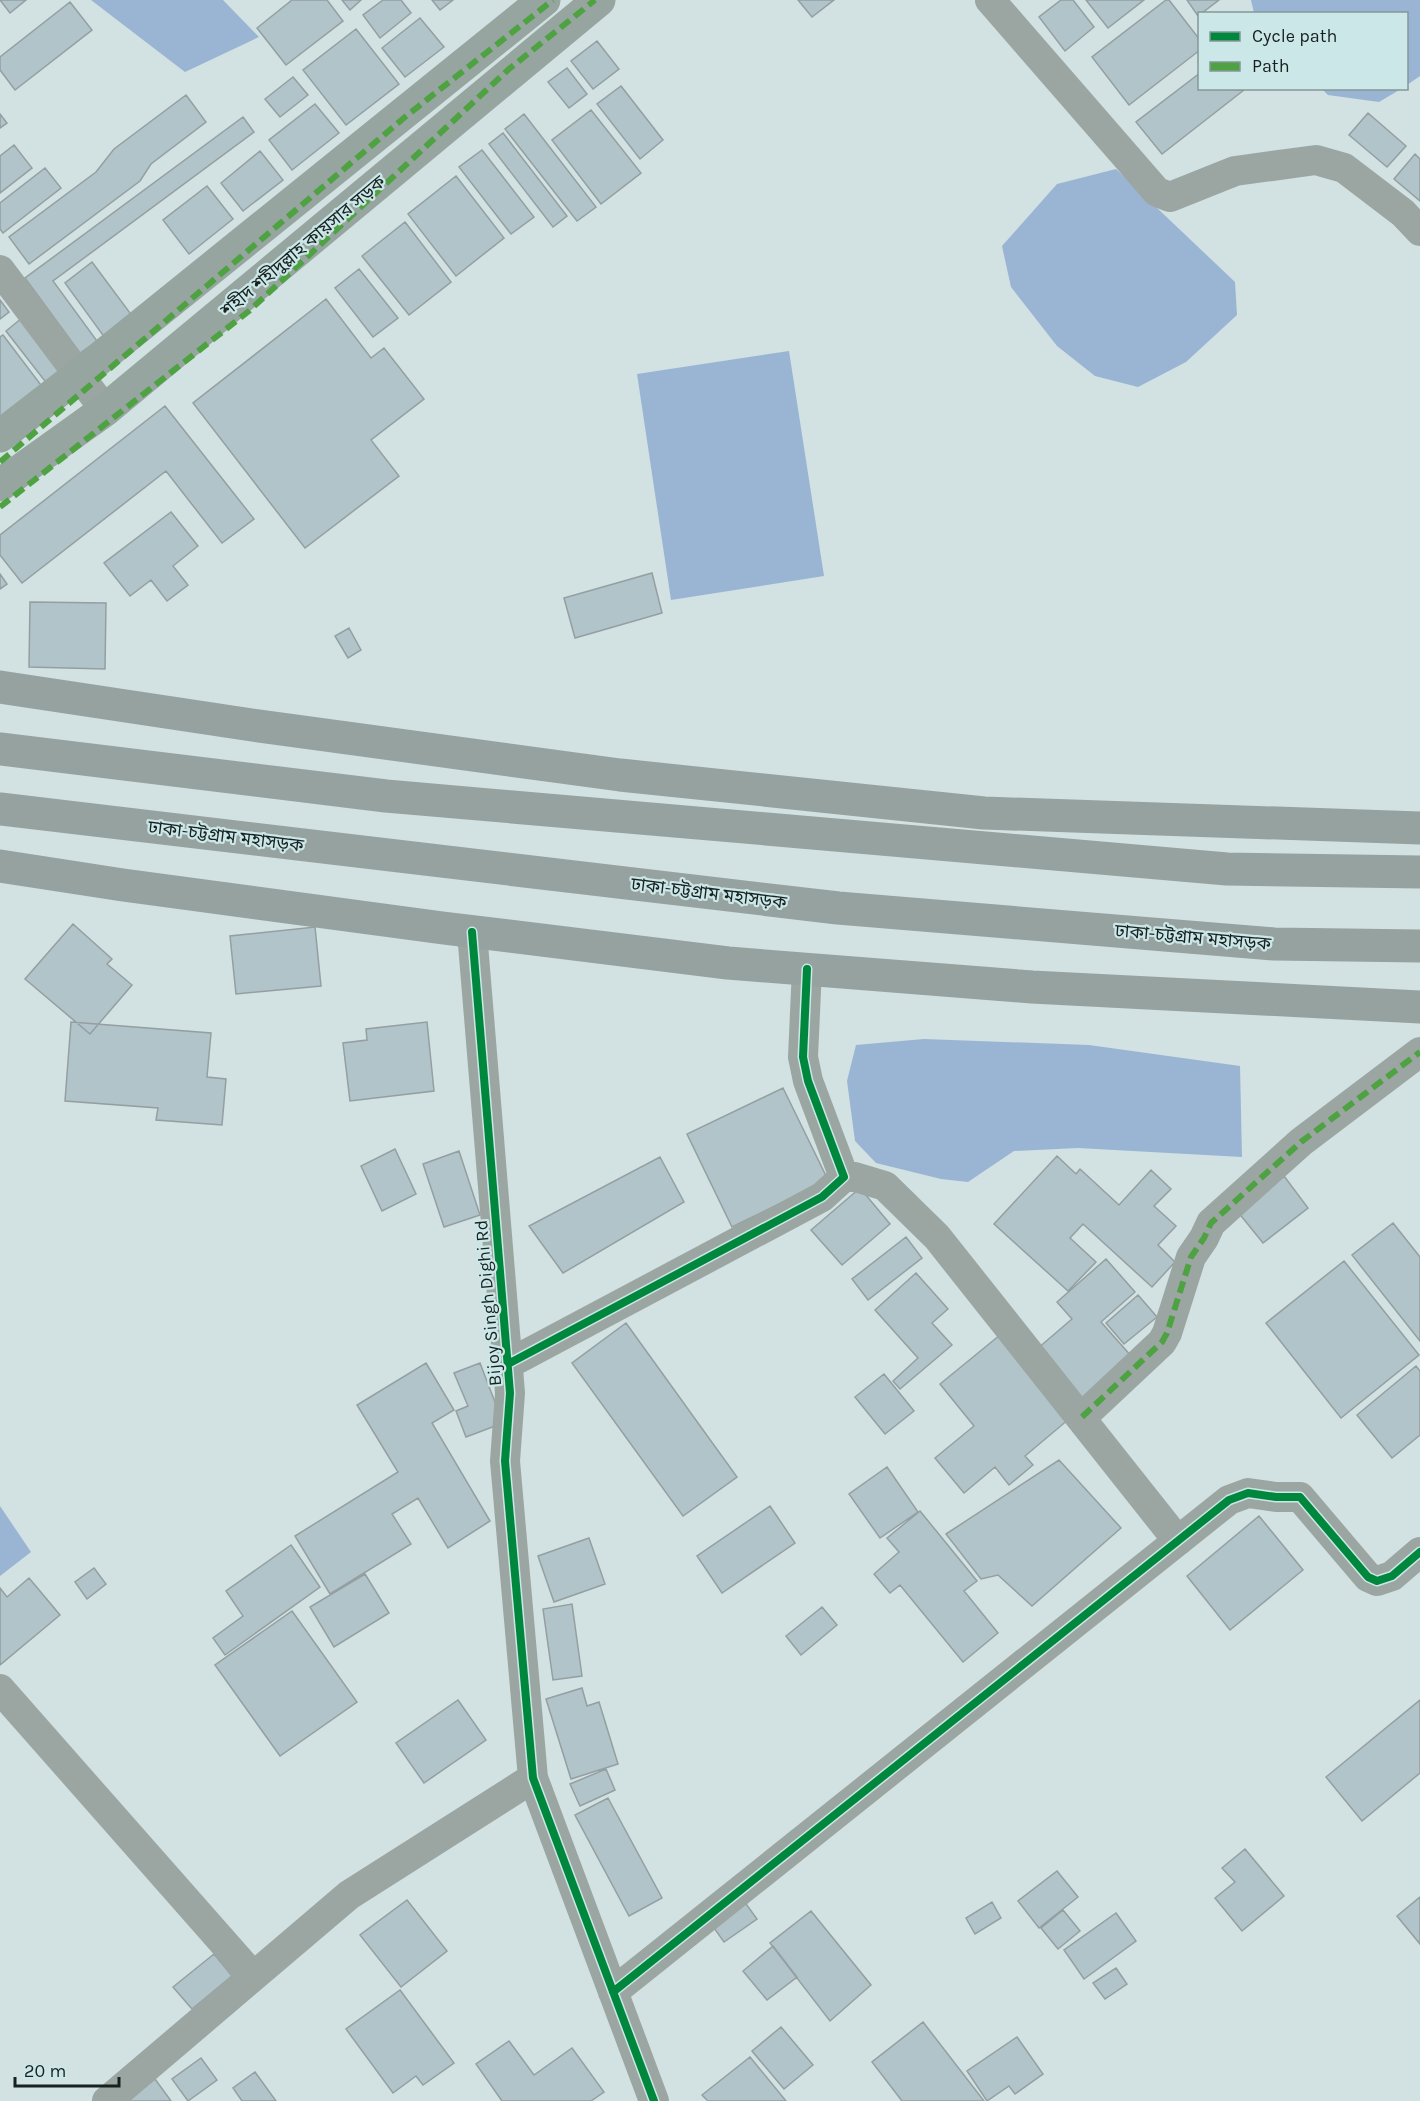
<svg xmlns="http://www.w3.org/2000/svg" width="1420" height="2101" font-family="Karla,'Noto Sans Bengali',sans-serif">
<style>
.water{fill:#9ab5d4}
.building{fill:#b1c4c9;stroke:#949fa1;stroke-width:1.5}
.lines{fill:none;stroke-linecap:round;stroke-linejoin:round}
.street{stroke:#9ba6a2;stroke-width:30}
.secondary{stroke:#97a5a1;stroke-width:33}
.highway{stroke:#96a2a0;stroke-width:33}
.quiet{stroke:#4ea241;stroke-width:6;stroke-dasharray:12 6;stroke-linecap:butt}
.cycleway-casing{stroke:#cce7e7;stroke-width:11}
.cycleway{stroke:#00873e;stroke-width:8}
.labels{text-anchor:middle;stroke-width:4.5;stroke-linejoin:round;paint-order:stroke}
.street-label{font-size:18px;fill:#172121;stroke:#cce7e7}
</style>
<rect width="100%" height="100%" fill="#d2e1e1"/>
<!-- water -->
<path class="water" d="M91 0H223L259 37 185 72Z
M1251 0H1420V76L1407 85 1406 14 1254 13Z
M1322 89H1401L1379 102 1328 95Z
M1116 169 1235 282 1237 315 1186 362 1138 387 1095 376 1057 346 1011 287 1002 246 1057 184Z
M789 351 824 576 671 600 637 374Z
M924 1039 1089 1045 1240 1066 1242 1157 1078 1148 1014 1151 968 1182 941 1179 876 1163 855 1141 847 1081 856 1045Z
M0 1506 31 1552 0 1576Z"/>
<!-- building -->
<path class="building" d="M0 0H26L10 13Z
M292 0H327L343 21 286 65 257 28Z
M342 0H361L350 10Z
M383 0H401L411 13 380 38 363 15Z
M432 0H453L440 10Z
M798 0H834L812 17Z
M1061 0H1073L1094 27 1065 51 1039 17Z
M1086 0H1144L1108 28Z
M1166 0H1169L1200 40V50L1129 105 1092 57Z
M1187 0H1219L1198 16Z
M70 2 92 30 15 90 0 70V57Z
M420 18 444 47 405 77 382 48Z
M356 29 399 84 346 125 303 70Z
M597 41 619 69 593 89 571 61Z
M567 68 587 94 569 108 548 82Z
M1200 73V88L1244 90 1162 154 1136 122Z
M293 77 308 95 280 117 265 99Z
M621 86 663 140 640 159 597 104Z
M186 95 206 122 151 164 140 181 29 264 9 237 96 172 114 149Z
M315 104 339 133 292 170 269 140Z
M591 110 641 173 601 204 552 140Z
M1368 113 1406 146 1387 167 1349 135Z
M0 114 7 123 0 128Z
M524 114 596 207 577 221 505 129Z
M243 117 254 132 53 281 97 341 80 353 25 278Z
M503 133 567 216 553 227 489 144Z
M14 145 32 168 0 193V156Z
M482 150 534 217 511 234 459 167Z
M260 151 283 180 243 211 221 183Z
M1415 154 1420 159V201L1394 179Z
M45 168 61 188 3 233 0 229V203Z
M456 176 504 238 456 276 408 214Z
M207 186 233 219 189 254 163 220Z
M405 222 451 282 409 315 362 256Z
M92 262 133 317 105 338 65 283Z
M359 269 398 318 373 337 335 288Z
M326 299 371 358 384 348 424 399 371 440 399 476 305 548 193 403Z
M0 300 9 312 0 319Z
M22 318 64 372 48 385 6 331Z
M3 335 47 393 0 429V337Z
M165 406 254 519 222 543 166 471 22 583 0 555V535Z
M171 512 198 546 173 566 188 585 167 601 151 580 130 596 104 563Z
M652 573 662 613 575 638 564 598Z
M0 574 7 584 0 589Z
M30 602 106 603 105 669 29 667Z
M349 628 361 650 348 658 335 636Z
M73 924 112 959 107 964 132 985 90 1034 25 979Z
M315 927 321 986 236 994 230 936Z
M71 1022 211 1033 207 1077 226 1079 222 1125 156 1120 158 1108 65 1101Z
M427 1022 434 1091 350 1101 343 1043 367 1040 366 1029Z
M783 1088 828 1180 732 1227 687 1134Z
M395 1149 416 1194 382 1211 361 1166Z
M459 1151 480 1215 444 1227 423 1164Z
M1057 1156 1076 1174 1080 1169 1119 1205 1151 1170 1171 1189 1154 1206 1176 1226 1158 1245 1175 1262 1152 1287 1083 1224 1070 1238 1096 1262 1068 1291 994 1224Z
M660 1157 684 1202 563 1273 529 1226Z
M1284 1176 1308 1208 1263 1243 1238 1212Z
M860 1188 890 1224 842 1265 811 1230Z
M1393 1223 1420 1257V1341L1352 1255Z
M906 1237 922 1258 868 1300 852 1279Z
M1106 1259 1135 1292 1101 1322 1132 1357 1082 1400 1037 1349 1072 1319 1057 1302Z
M1344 1261 1419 1355 1341 1418 1266 1323Z
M916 1273 948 1309 932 1323 952 1345 900 1389 893 1381 918 1358 875 1310Z
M1138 1295 1157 1317 1124 1344 1106 1323Z
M626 1323 737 1477 683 1516 572 1363Z
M1000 1335 1069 1419 1025 1456 1033 1465 1009 1485 995 1467 964 1493 935 1458 974 1426 940 1384Z
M426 1363 454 1410 432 1423 490 1521 448 1548 418 1498 392 1514 411 1544 330 1594 295 1536 398 1472 357 1405Z
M480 1363 503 1423 466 1437 456 1411 468 1406 454 1373Z
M1416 1366 1420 1371V1435L1392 1458 1357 1415Z
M884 1374 914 1411 885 1434 855 1397Z
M1059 1460 1121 1528 1032 1606 998 1575 981 1579 946 1534Z
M887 1467 918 1512 880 1538 849 1494Z
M770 1506 795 1543 722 1593 697 1556Z
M920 1511 977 1581 964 1591 998 1633 963 1662 900 1585 890 1593 874 1574 899 1552 887 1538Z
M1259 1516 1303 1570 1230 1630 1187 1576Z
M589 1538 605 1584 554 1602 538 1556Z
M291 1545 320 1587 225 1655 213 1638 243 1616 226 1591Z
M94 1568 106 1584 87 1599 75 1582Z
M365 1574 389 1613 334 1647 310 1607Z
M29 1578 60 1615 0 1665V1588L7 1597Z
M572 1604 582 1676 553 1680 543 1609Z
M822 1607 837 1625 801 1655 786 1636Z
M292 1611 357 1702 280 1756 215 1665Z
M582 1688 587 1706 599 1702 618 1764 571 1779 546 1699Z
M458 1700 486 1740 424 1783 396 1743Z
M1420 1700V1773L1362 1821 1326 1777Z
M606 1769 615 1790 580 1806 570 1784Z
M608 1798 662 1898 629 1916 575 1815Z
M1245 1849 1284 1896 1242 1931 1215 1898 1235 1882 1222 1868Z
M1057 1871 1078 1897 1039 1928 1018 1901Z
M736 1890 757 1919 724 1942 704 1914Z
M1420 1897V1944L1397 1916Z
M407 1900 447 1951 401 1987 360 1935Z
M992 1902 1001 1918 975 1934 966 1918Z
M1063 1910 1080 1931 1058 1949 1041 1928Z
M811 1911 871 1985 830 2021 770 1943Z
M1116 1913 1136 1941 1084 1979 1064 1950Z
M773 1946 797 1977 767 2000 743 1971Z
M214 1954 232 1976 192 2009 173 1987Z
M1116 1968 1127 1984 1105 1999 1093 1983Z
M400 1990 454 2063 423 2085 416 2076 393 2093 346 2029Z
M923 2022 984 2101H902L872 2062Z
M781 2027 813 2065 784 2089 752 2051Z
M1017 2037 1043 2074 1015 2094 1009 2086 987 2101 967 2071Z
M509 2041 534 2075 572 2048 604 2092 591 2101H502L476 2064Z
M750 2057 786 2101H708L702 2095Z
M201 2058 217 2080 188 2101 172 2079Z
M255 2072 276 2101H242L233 2088Z
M155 2079 171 2101H125Z"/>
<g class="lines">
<!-- street -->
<path class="street" d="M990 0 1157 192 1170 197 1235 171 1316 160 1344 168 1403 213 1420 231
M0 270 105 410
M472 932 510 1393 505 1461 533 1778 654 2101
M844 1177H855L885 1186 937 1237 1178 1541
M508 1364 822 1197 844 1177 808 1081 803 1057 807 969
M1082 1417 1162 1342 1167 1333 1191 1257 1204 1238 1211 1223 1301 1142 1420 1052
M0 1689 253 1976
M613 1992 1229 1500 1248 1493 1276 1497H1300L1368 1577 1377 1581 1392 1576 1420 1552
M107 2101 349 1895 533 1778"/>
<!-- secondary -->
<path class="secondary" d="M0 436 79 375 544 0
M0 485 105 410 599 0"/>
<!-- highway -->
<path class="highway" d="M0 687 252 725 620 775 984 813 1420 828
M0 749 386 796 1227 869 1420 872
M0 809 838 908 1274 944 1420 946
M0 866 123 885 443 928 728 963 1032 987 1420 1007"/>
<!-- quiet -->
<path class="quiet" d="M0 462 405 117 553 0
M0 507 249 311 509 69 595 0
M1082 1417 1162 1342 1167 1333 1191 1257 1204 1238 1211 1223 1301 1142 1420 1052"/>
<defs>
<path id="cycleway" d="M472 932 510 1393 505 1461 533 1778 654 2101
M508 1364 822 1197 844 1177 808 1081 803 1057 807 969
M613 1992 1229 1500 1248 1493 1276 1497H1300L1368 1577 1377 1581 1392 1576 1420 1552"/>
</defs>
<!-- cycleway casing -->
<use href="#cycleway" class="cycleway-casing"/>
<!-- cycleway -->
<use href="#cycleway" class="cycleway"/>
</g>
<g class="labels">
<!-- street labels -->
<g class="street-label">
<text transform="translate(303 246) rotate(-40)" y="6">শহীদ শহীদুল্লাহ কায়সার সড়ক</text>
<text transform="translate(226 836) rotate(7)" y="6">ঢাকা-চট্টগ্রাম মহাসড়ক</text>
<text transform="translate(709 893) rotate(7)" y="6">ঢাকা-চট্টগ্রাম মহাসড়ক</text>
<text transform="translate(1193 937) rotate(5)" y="6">ঢাকা-চট্টগ্রাম মহাসড়ক</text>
<text transform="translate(488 1303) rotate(-95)" y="6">Bijoy Singh Dighi Rd</text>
</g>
</g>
<!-- legend -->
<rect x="1198" y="12" width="210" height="78" fill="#cce7e7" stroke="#849898" stroke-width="1.5"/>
<rect x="1210" y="32" width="30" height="9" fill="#00873e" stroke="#849898" stroke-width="1.5"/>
<text x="1252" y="42" font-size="18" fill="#172121">Cycle path</text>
<rect x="1210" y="62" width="30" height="9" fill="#4ea241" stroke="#849898" stroke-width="1.5"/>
<text x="1252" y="72" font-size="18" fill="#172121">Path</text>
<!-- scale -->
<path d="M15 2077v9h104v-9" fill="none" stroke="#172121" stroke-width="3"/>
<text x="24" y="2077" font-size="18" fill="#172121" stroke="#cce7e7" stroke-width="4.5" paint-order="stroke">20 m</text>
</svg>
